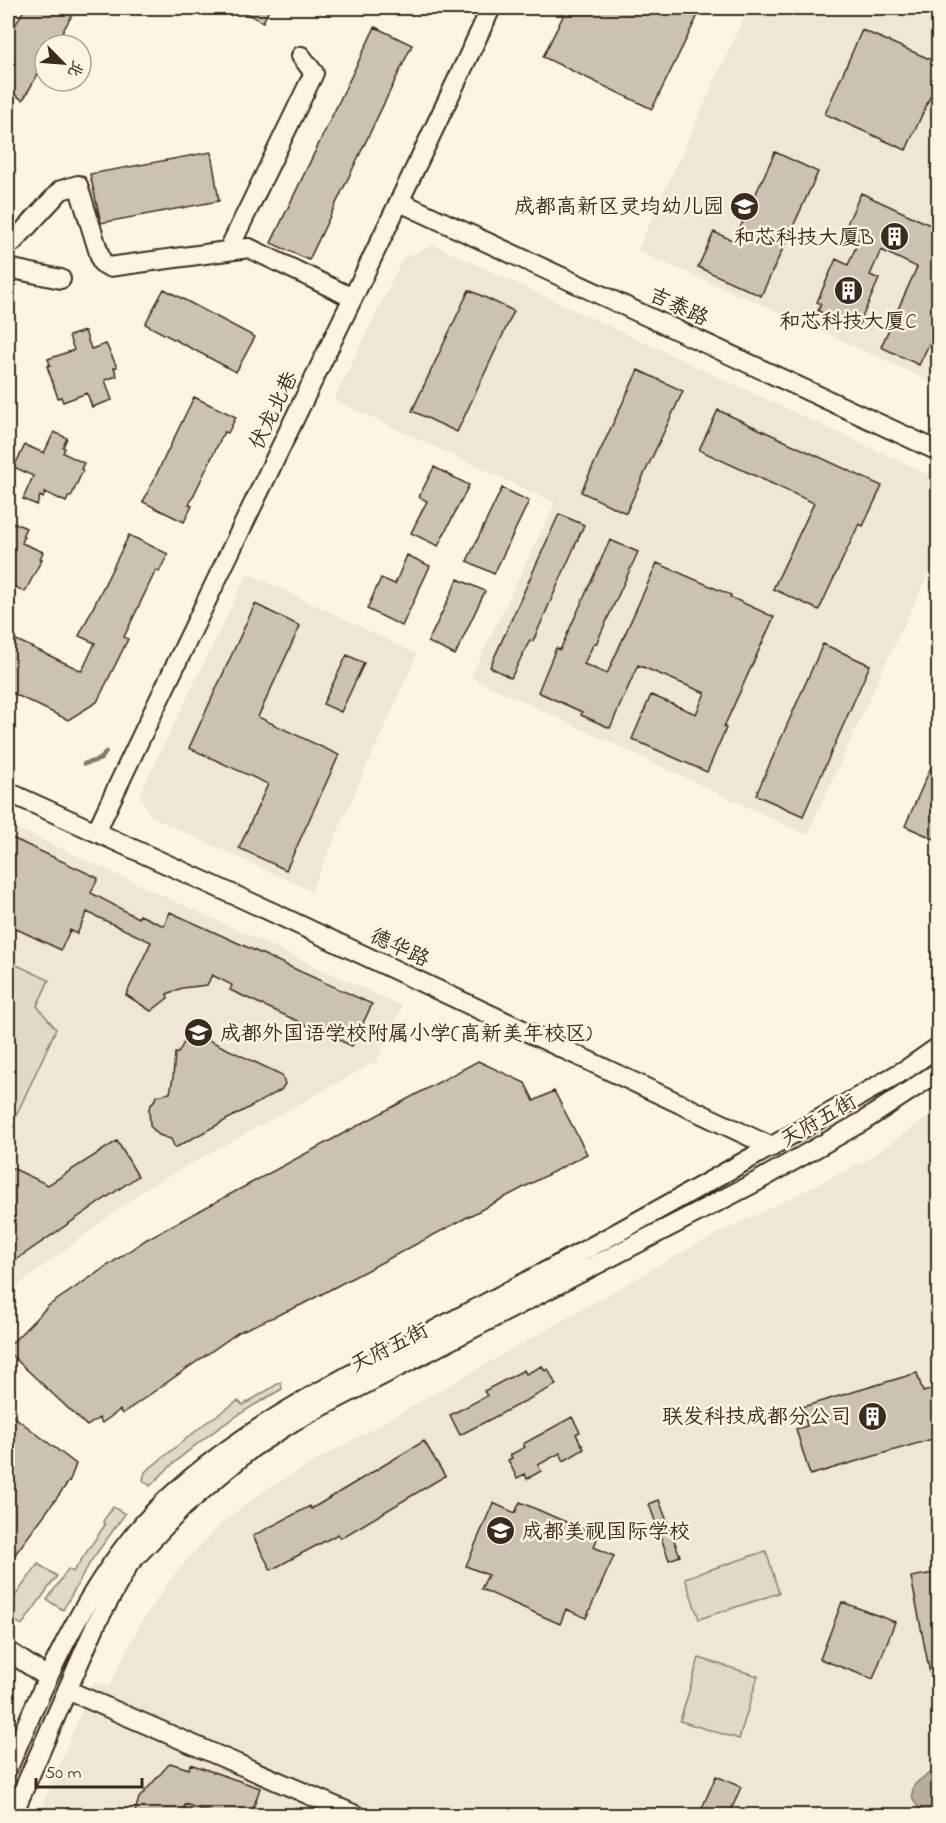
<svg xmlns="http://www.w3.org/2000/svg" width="946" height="1823" font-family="'Indie Flower','LXGW WenKai TC',sans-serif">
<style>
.built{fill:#eee6d6}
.green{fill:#e0d8c8;stroke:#8e8173;stroke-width:1.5}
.water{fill:#b7ad9e;stroke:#85796b;stroke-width:1.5}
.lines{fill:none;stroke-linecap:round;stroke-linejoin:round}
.stream{stroke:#85796b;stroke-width:4.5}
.building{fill:#ccc2b3;stroke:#3b2a1e;stroke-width:1.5}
.minor-casing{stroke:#3b2a1e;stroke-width:22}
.minor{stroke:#fcf5e5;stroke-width:18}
.labels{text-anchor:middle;stroke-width:5;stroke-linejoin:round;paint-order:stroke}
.poi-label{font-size:21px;fill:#3b2a1e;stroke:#fcf5e5;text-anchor:end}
.street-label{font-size:21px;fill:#3b2a1e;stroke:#fcf5e5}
</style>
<rect width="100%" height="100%" fill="#fcf5e5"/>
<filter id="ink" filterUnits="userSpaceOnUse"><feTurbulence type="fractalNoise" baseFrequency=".0167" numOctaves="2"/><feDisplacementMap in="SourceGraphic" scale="12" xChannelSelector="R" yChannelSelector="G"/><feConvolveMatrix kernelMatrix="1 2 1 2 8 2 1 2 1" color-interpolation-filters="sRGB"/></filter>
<g filter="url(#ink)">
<!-- built -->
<path class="built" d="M748 8H938V385L784 314 637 251Z
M434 245 938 479V554L888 658 807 835 471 677 555 503 334 400 403 258Z
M248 573 417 654 311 891 150 816 140 794Z
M8 824 402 1006 377 1061 145 1189 8 1293Z
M938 1110V1815L38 1816 94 1681 109 1687 139 1626 172 1577 222 1522 270 1487 697 1244 865 1161Z"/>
<!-- green -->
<path class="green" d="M8 961 49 980 37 1006 56 1029 8 1133Z
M281 1382 282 1389C232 1417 190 1445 150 1486L143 1480 145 1472 207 1422 238 1401 243 1405Z
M113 1507 125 1514 91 1561 63 1610 47 1600 68 1569 73 1572 105 1525 103 1521Z
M766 1551 779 1593 699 1619 685 1578Z
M38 1564 57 1576 22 1625 8 1617V1606Z
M699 1658 758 1676 739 1739 680 1721Z"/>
<!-- water -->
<path class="water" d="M930 1773 938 1774V1815C924 1816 907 1802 914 1786 918 1780 924 1777 930 1773Z"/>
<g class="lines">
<!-- stream -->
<path class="stream" d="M84 764 101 759 106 752"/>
</g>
<!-- building -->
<path class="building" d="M25 8H76L55 45H45V62L23 100 8 91V38Z
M235 8H270L263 22Z
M567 8H683L698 15 652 109 543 57Z
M375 27 412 45 309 260 271 243Z
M862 30 939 63V77L906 150 825 114Z
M211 152 219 201 101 223 90 174Z
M775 152 818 172 761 296 698 267 714 232 734 241Z
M861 193 939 229V323L919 365 881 347 917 267 881 250 870 275 879 279 857 329 818 311 821 304 817 302 836 259 848 265 859 240 843 233Z
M164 289 255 337 236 372 145 324Z
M469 290 514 311 457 432 412 411Z
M85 331 91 349 106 344 117 367 114 368 117 376 105 380 112 400 92 407 87 393 63 402 61 397 58 398 47 366 50 365 48 359 74 350 69 336Z
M638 370 683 391 626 513 581 492Z
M194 397 236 417 228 433 224 432 189 505 192 506 184 522 143 502Z
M718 410 882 486 863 526 859 524 819 610 773 589 814 503 699 450Z
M54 432 67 438 63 447 65 448 63 453 84 463 81 469 83 470 71 497 69 496 66 502 45 492 43 498 40 496 37 505 23 499 33 476 14 467 25 445 44 453Z
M434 467 469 485 438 546 411 533 427 501 419 497Z
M502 488 529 501 494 574 467 561Z
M559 514 584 525 533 641 530 640 511 678 490 667Z
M12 522 26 528 22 536 24 537 22 543 43 552 40 559H42L25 592 12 585 13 583 10 582 13 577 8 575V531Z
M129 535 168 554 159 572 156 570 124 637 128 639 97 702 68 720 8 691V636L82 671 95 643 79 636Z
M610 540 638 552 596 644 594 643 584 664 607 674 657 563 731 595 730 597 774 617 724 727 726 728 707 772 632 739 651 695 696 714 705 693 638 665 610 728 581 715 582 712 538 692 556 648 560 650Z
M407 555 430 566 402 626 367 609 381 578 395 584Z
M458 579 485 591 455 655 428 642Z
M255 604 300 626 258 717 339 755 286 870 239 848 268 784 189 748Z
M823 644 870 665 803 816 756 795Z
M347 655 364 663 341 712 323 704Z
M939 749V841L905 826Z
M8 836 98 878 91 893 138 918 140 915 164 926 170 912 372 1004 352 1046 230 990 232 985 212 975 207 985 182 988 167 994 168 998 151 1011 126 995 151 942 87 912 77 934 70 930 61 950 8 925V878L12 868 8 866Z
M195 1036H200L282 1075 285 1084 281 1090 175 1148 171 1139 159 1135 150 1126 149 1108 157 1096 170 1093 173 1078 175 1053H178L186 1039Z
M478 1061 525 1083 534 1101 554 1091 587 1154 301 1305 239 1332 122 1414 120 1410 102 1423 99 1418 87 1426 8 1352V1347L48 1306 147 1239Z
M117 1141 138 1176 8 1265V1166L48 1185Z
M542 1366 545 1371 548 1369 556 1385 460 1435 450 1415 487 1396 484 1391 524 1370 526 1374Z
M917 1373 923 1392 936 1388 939 1397V1437L810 1475 796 1429 807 1426 802 1407Z
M8 1412 76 1464 70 1480 8 1564Z
M572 1417 580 1432 576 1434 584 1449 564 1461 560 1453 538 1465 541 1471 527 1479 525 1474 517 1478 508 1460 512 1458 510 1455 525 1447 523 1444Z
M424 1441 445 1476 341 1538 338 1534 271 1570 253 1536 310 1506 311 1509Z
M659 1500 680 1556 669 1560 649 1504Z
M520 1502 598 1536 594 1547 614 1556 586 1618 566 1609 560 1624 481 1589 488 1575 466 1566 493 1503 515 1513Z
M939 1572V1688L933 1689 911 1577Z
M842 1602 895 1622 873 1679 820 1659Z
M170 1763 189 1769 190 1764 260 1788 251 1815H217L185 1804 182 1815H134L139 1798Z
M716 1776 741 1787 729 1815H699Z"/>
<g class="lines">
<defs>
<path id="minor" d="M400 202 938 451
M8 241 13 242 61 190 78 185 102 263 109 267 249 248 353 298
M228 251 314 73 301 56
M8 268 61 279
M8 792 274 913 772 1147
M96 832C226 556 362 284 491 8
M8 1651 47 1677
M67 1690 358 1816
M8 1768C47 1677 87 1581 157 1509 221 1445 302 1400 381 1358 428 1334 475 1309 522 1284 652 1215 780 1142 908 1068L938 1047
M12 1816 97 1622 129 1564 183 1507 212 1482 252 1448 294 1421 756 1182 862 1122 938 1072"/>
</defs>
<!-- minor casing -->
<use href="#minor" class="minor-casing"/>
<!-- minor -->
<use href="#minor" class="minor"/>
</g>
</g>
<!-- icons -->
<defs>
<symbol id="school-disc" viewBox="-11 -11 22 22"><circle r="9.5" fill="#3b2a1e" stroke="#fcf5e5"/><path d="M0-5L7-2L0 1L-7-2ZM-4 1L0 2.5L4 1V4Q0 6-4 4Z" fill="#fff"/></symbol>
<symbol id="building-disc" viewBox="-11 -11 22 22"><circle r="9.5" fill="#3b2a1e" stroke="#fcf5e5"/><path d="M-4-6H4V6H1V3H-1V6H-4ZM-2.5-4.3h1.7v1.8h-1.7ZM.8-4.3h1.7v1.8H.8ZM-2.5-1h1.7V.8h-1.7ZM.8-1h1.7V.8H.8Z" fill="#fff"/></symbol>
</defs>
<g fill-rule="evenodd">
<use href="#school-disc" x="728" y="190" width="33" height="33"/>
<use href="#building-disc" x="878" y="220" width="33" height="33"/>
<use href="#building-disc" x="832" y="274" width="33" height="33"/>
<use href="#school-disc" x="182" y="1016" width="33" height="33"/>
<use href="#building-disc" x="856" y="1400" width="33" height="33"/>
<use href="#school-disc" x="484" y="1514" width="33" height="33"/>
</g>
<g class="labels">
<!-- poi labels -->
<g class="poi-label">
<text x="724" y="213">成都高新区灵均幼儿园</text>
<text x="874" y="244">和芯科技大厦B</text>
<text x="848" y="328" text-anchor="middle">和芯科技大厦C</text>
<text x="220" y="1040" text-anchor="start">成都外国语学校附属小学(高新美年校区)</text>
<text x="851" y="1423">联发科技成都分公司</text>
<text x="522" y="1538" text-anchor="start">成都美视国际学校</text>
</g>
<!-- street labels -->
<g class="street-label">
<text transform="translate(679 306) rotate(25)" y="7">吉泰路</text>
<text transform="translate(273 410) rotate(-64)" y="7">伏龙北巷</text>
<text transform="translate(400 947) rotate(25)" y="7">德华路</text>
<text transform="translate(818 1120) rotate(-30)" y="7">天府五街</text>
<text transform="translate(389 1347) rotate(-27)" y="7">天府五街</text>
</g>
</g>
<!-- margin -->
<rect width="946" height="1823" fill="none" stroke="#fcf5e5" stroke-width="30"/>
<rect x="15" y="15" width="916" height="1793" fill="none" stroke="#3b2a1e" stroke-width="2" filter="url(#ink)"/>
<!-- north arrow -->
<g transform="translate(63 63) rotate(115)"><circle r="28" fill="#fcf5e5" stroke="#afa495" stroke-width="1.5"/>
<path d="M0-4.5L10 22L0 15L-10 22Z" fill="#3b2a1e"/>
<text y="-9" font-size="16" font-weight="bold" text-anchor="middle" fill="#3b2a1e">北</text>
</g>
<!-- scale -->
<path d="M36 1778v9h106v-9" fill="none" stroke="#3b2a1e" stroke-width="3"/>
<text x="45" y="1778" font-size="18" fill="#3b2a1e" stroke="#fcf5e5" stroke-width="4.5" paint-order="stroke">50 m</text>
</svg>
